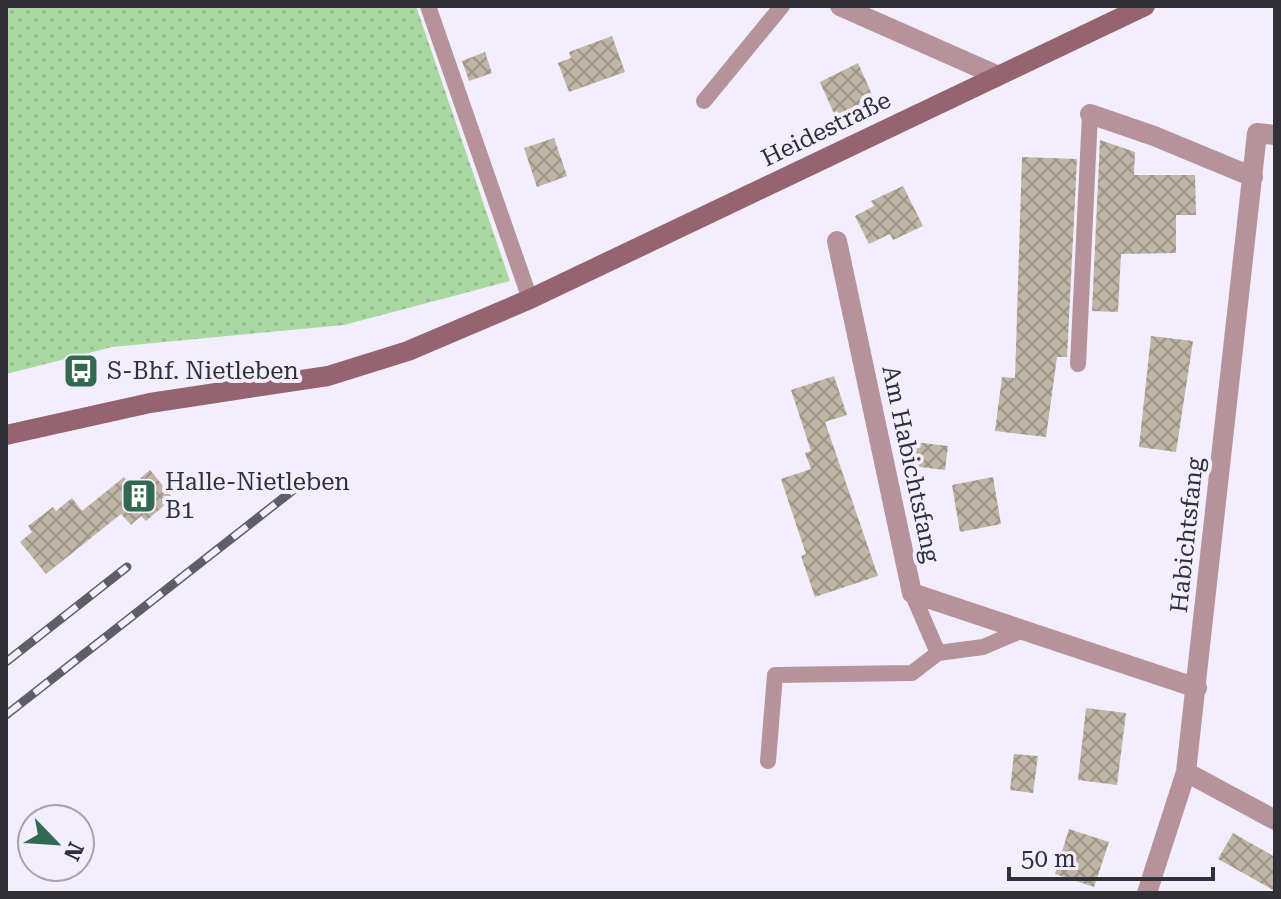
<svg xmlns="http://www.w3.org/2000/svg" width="1281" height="899" font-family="'Roboto Serif',serif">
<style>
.grass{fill:url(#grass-dots)}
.building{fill:url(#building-cross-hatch)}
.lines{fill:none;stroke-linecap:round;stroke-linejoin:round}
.service{stroke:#b6929a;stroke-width:16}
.minor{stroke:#b6929a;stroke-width:20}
.secondary{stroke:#966471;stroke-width:20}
.rail-casing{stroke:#5f5d66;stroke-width:9}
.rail{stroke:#f3eefd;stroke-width:6;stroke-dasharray:18;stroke-linecap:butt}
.labels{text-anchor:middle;stroke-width:8;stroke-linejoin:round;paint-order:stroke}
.street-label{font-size:24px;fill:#323037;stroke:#f3eefd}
.poi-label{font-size:24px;fill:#323037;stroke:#f3eefd;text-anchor:start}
</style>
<defs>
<pattern id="grass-dots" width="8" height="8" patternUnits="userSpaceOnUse" patternTransform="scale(2)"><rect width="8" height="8" fill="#aad8a2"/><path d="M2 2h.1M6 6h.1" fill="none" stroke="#93ba8c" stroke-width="1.8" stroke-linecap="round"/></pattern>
<pattern id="building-cross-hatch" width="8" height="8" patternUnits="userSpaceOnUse" patternTransform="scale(2)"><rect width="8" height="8" fill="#bfb5a5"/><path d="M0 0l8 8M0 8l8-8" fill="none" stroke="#9c9487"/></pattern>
</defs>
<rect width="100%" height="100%" fill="#f3eefd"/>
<!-- grass -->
<path class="grass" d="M6 6H416L510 281 344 325 112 347 6 374Z"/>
<!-- building -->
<path class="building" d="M612 36 625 72 569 92 558 63 571 58 569 52Z
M485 52 492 73 469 81 462 61Z
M858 63 874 99 835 116 820 82Z
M554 138 567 176 537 187 524 148Z
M1100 140 1135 152 1134 175H1195L1196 215H1176V253L1121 254 1118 312 1092 311Z
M1022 157 1077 159 1067 357H1057L1046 437 995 431 1002 377 1015 378Z
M903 186 923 226 893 240 890 234 869 244 855 216 874 206 871 201Z
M1151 336 1193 341 1176 452 1139 447Z
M834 376 847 415 825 422 878 576 815 597 801 556 806 554 781 479 811 469 805 453 811 451 791 390Z
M915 442 948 446 945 470 912 466Z
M150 470 173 498 146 521 141 516 131 525 121 514 46 574 20 542 32 532 28 526 53 507 56 511 72 498 82 511 124 477 131 486Z
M993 477 1001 524 960 532 952 485Z
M1086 708 1126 713 1117 785 1078 780Z
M1014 754 1038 756 1033 793 1010 790Z
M1069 829 1109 842 1094 887 1055 874Z
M1233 833 1275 857V891L1218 859Z"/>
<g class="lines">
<!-- service -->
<path class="service" d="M428 6 530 299
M704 101 782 6
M1078 364 1090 114
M938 653 983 647 1023 630
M768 761 775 675 912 673 938 653 912 593"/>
<!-- minor -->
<path class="minor" d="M840 6 996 75
M1090 114 1154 136 1253 177
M837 241 912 593 1197 688
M1186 772 1275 820
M1147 893 1186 772 1257 133 1275 135"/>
<!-- secondary -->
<path class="secondary" d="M6 435 150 403 328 376 408 351 530 299 1145 6"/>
<defs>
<path id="rail" d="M6 662 127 567
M6 715 301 484"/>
</defs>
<!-- rail casing -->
<use href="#rail" class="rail-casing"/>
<!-- rail -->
<use href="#rail" class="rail"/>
</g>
<!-- icons -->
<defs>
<symbol id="bus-square" viewBox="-11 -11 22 22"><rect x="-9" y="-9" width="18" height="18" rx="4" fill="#326951" stroke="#f3eefd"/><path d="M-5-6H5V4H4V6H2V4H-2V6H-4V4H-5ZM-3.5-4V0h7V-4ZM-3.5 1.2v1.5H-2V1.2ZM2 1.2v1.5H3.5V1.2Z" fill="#fff"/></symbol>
<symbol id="building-square" viewBox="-11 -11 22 22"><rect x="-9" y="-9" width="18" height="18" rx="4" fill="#326951" stroke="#f3eefd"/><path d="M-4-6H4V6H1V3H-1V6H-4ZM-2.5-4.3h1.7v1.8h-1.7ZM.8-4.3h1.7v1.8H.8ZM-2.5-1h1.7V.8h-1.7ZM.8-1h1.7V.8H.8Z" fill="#fff"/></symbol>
</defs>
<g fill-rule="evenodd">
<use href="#bus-square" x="61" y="351" width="40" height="40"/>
<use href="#building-square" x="119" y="476" width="40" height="40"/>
</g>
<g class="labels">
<!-- street labels -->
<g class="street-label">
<text transform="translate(826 129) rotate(-26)" y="8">Heidestraße</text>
<text transform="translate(911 464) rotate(78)" y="8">Am Habichtsfang</text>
<text transform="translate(1187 535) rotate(-84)" y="8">Habichtsfang</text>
</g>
<!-- poi labels -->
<g class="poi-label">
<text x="107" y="379">S-Bhf. Nietleben</text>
<text x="165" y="490">Halle-Nietleben<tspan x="165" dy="28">B1</tspan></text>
</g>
</g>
<!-- border -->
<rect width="1281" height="899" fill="none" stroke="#323037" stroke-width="16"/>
<!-- north arrow -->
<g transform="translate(56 843) rotate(115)"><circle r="38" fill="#f3eefd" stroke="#a6a2ae" stroke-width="2"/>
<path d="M0-6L14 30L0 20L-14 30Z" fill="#326951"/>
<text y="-12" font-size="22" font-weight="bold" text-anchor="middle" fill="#323037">N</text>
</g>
<!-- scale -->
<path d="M1009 867v12h204v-12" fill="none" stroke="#323037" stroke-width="4"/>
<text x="1021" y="867" font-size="24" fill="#323037" stroke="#f3eefd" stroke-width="6" paint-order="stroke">50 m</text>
</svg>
